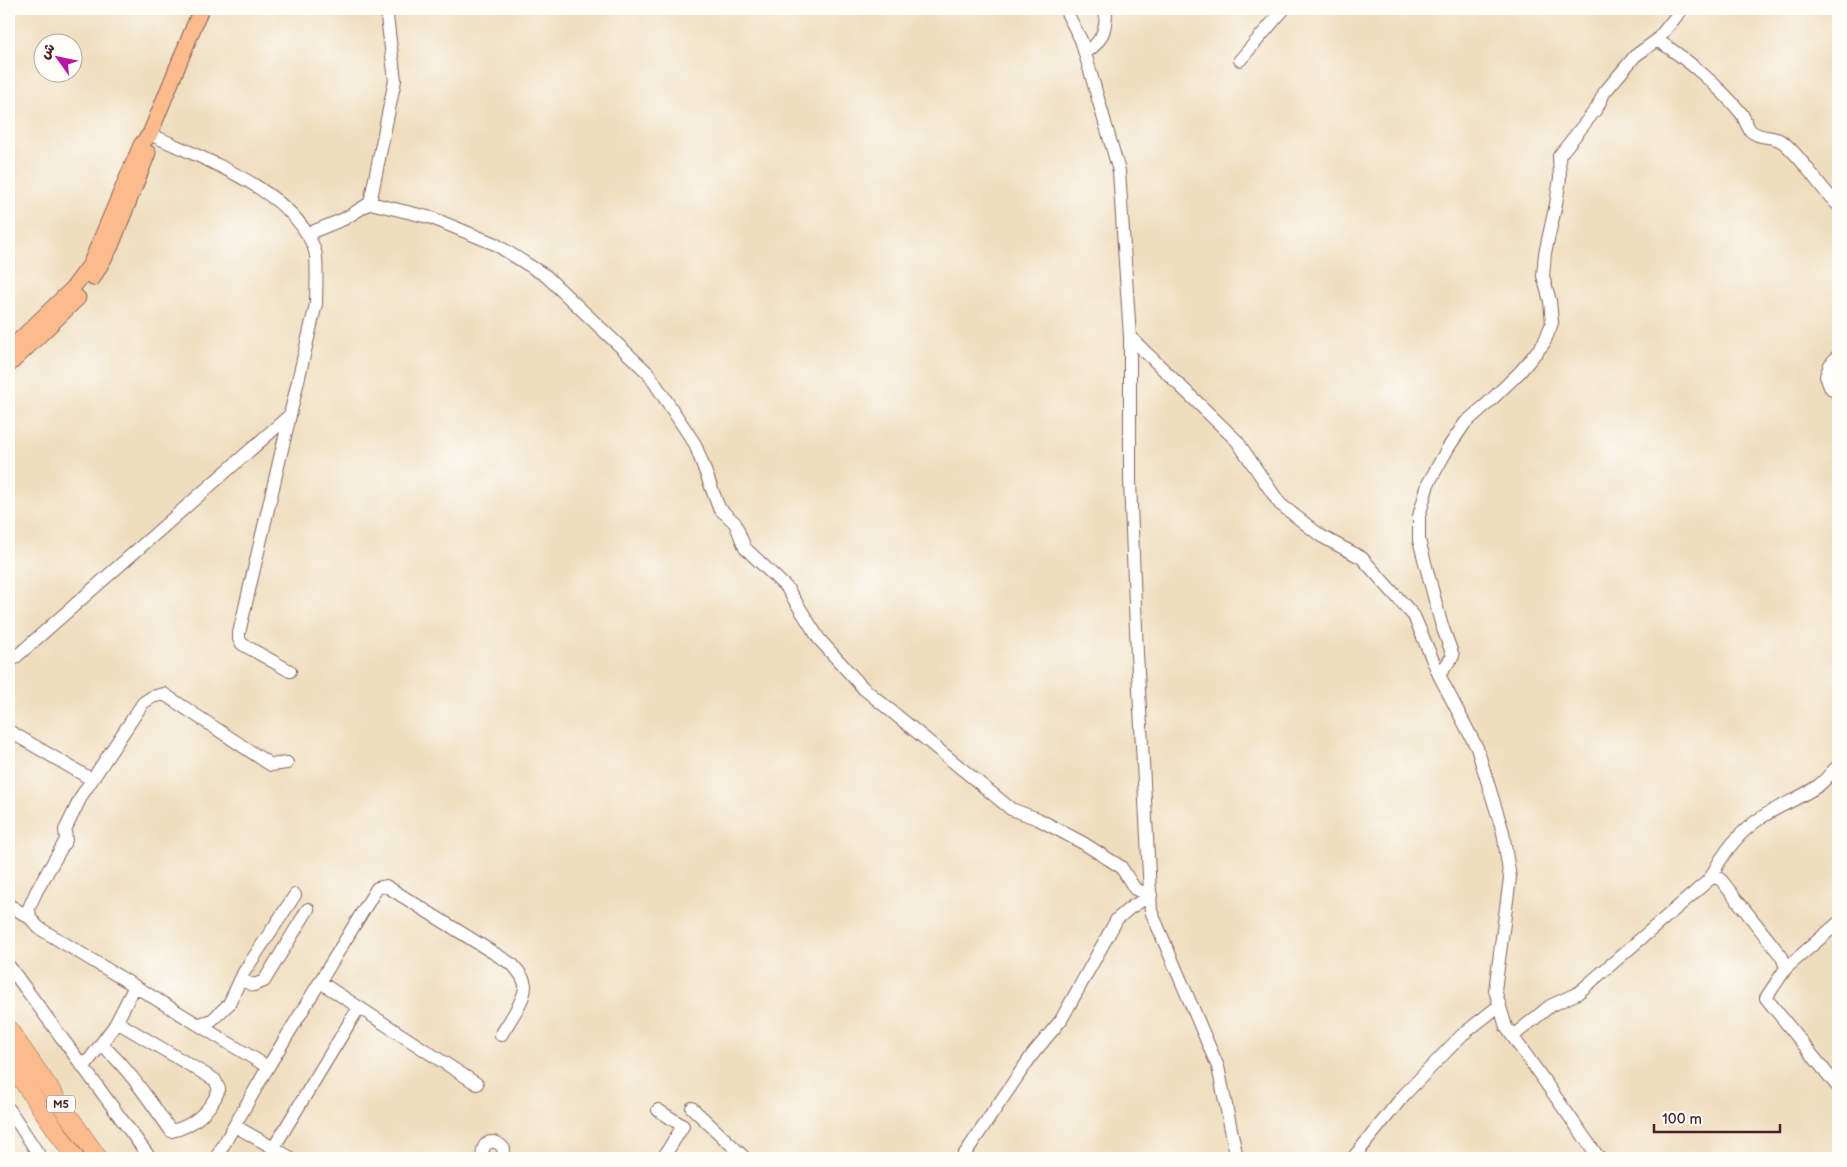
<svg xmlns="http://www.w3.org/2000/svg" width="1847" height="1167" font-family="'Balsamiq Sans','Playpen Sans Arabic',sans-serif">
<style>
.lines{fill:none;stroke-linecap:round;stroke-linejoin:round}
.minor-casing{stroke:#84625e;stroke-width:14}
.major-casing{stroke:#84625e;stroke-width:17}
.highway-casing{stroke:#84625e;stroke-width:19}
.minor{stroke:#fff;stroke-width:12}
.major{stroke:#fbbb8c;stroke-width:15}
.highway{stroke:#fbbb8c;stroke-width:18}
.labels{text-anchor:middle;stroke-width:4.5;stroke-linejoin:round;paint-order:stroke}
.shield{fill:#fdfcf7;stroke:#806168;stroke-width:1}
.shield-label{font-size:11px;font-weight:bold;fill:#4a1f2b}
</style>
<rect width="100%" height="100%" fill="#fdfcf7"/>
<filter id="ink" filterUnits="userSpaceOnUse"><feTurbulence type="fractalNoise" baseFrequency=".02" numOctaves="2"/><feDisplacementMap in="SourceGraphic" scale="10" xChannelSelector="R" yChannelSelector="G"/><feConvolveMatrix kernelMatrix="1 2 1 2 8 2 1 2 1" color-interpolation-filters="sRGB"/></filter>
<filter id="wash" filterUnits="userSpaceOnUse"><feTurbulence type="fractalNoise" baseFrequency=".0096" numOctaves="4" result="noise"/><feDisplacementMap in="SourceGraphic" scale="20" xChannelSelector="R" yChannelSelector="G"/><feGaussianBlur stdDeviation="1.12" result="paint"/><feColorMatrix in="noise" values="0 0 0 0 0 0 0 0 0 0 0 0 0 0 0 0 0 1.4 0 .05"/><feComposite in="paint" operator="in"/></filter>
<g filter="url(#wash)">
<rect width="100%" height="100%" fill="#efdebe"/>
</g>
<g filter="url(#ink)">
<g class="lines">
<defs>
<path id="minor" d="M1065 9 1081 40 1119 171 1130 337V481L1137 653 1151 911 1218 1067 1237 1158
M1657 40C1686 58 1720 87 1741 113 1745 118 1746 125 1750 130 1757 138 1770 136 1779 140 1795 147 1822 191 1838 205
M1085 53C1103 41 1106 30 1106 9
M1240 60 1284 9
M150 134C202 159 296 191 315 251 318 262 316 290 316 304L239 633V639L242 644 290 671
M370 203 432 218 495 244 546 276 648 373 695 444 719 508 735 523 745 548 787 588 819 639 863 688 1011 809 1038 819 1083 843 1121 867 1135 889 1151 895 1130 908 1117 919 1061 1020 1032 1055 962 1158
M307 234 344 219 370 203 395 80 386 9
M1130 337 1237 441 1280 504 1321 536 1362 558 1414 616 1439 675 1477 748 1503 832 1510 878 1495 990 1506 1027 1599 1158
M1838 355 1830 365 1826 376 1830 387 1838 394
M9 663 290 415
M1439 675 1453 656 1441 623 1419 540V516L1428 484 1448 448 1465 423 1488 403 1520 372 1544 343 1552 323 1550 301 1543 276 1545 253 1556 204 1560 178 1559 156 1597 108 1604 93 1635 56 1657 40 1682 9
M9 731 91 779
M1710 879C1722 854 1739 832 1762 817 1780 805 1801 798 1819 785 1826 780 1831 772 1838 766
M9 905 30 918
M9 966 150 1158
M1786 968 1838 923
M240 980 254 985 264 981 308 909
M320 982 477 1084
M200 1024 212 1020 229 1004 244 972 295 895
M1513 1036 1550 1006 1578 993 1710 879 1717 877 1722 881 1782 957 1786 968 1766 998 1838 1087
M101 1044C129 1069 149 1100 171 1131 193 1127 212 1109 219 1089L215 1080 117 1022
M84 1067 115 1025 135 986
M268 1067 39 928 30 918 29 908 36 892 66 840 65 830 82 795 143 703 152 697 164 694 271 765 287 763
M692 1108 745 1158
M9 1109 41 1158
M658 1110 683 1126 663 1158
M235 1126 291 1158
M274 1147 359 1007
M216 1158 268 1067 377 888 386 886 513 965C518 971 524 977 525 985 526 999 508 1023 501 1035
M483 1158C480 1142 494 1136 504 1149L503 1158
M1353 1158 1404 1095 1462 1035 1500 1005"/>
<path id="major" d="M93 278 111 246 148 153
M9 350 72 289 90 265 141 145 150 134 201 9
M9 365 78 298"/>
<path id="highway" d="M9 1030 98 1158
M9 1061 75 1158"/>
</defs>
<!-- minor casing -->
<use href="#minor" class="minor-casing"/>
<!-- major casing -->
<use href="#major" class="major-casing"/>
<!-- highway casing -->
<use href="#highway" class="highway-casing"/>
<!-- minor -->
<use href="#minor" class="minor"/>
<!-- major -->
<use href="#major" class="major"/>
<!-- highway -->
<use href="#highway" class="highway"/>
</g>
</g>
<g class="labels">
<!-- shield labels -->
<rect class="shield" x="47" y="1095.5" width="28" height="17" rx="4"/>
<g class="shield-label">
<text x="61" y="1108">M5</text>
</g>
</g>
<!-- margin -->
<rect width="1847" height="1167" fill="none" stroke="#fdfcf7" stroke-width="30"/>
<!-- north arrow -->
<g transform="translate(58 58) rotate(303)"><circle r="24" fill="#fdfcf7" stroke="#b5a4a5"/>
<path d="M0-4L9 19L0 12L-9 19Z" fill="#b5179e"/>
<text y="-8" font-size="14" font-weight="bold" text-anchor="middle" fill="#4a1f2b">ش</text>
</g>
<!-- scale -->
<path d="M1654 1124v8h126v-8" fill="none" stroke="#4a1f2b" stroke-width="2.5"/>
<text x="1662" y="1124" font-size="15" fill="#4a1f2b" stroke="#fdfcf7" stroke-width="4" paint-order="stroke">100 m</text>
</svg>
